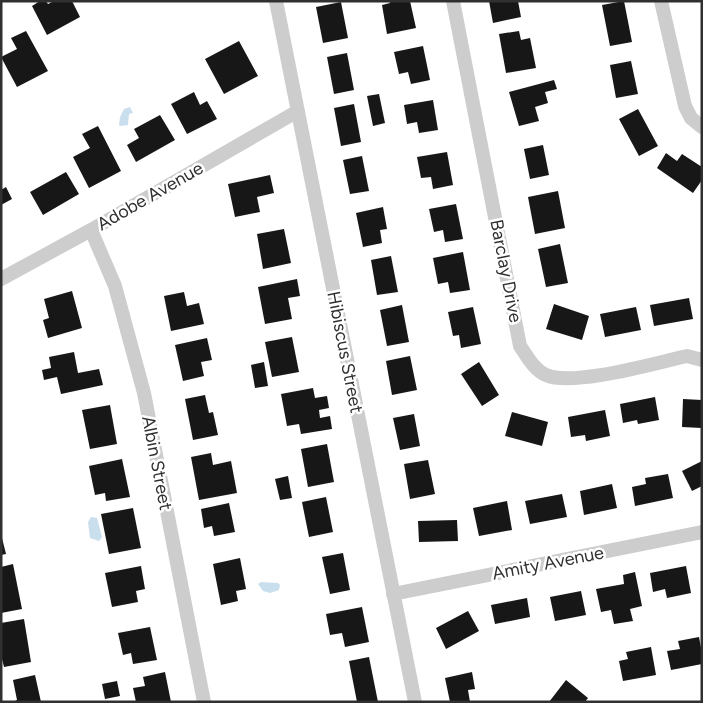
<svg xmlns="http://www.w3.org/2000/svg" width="703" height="703" font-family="Figtree,sans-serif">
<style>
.water{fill:#c9dfed}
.building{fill:#171717}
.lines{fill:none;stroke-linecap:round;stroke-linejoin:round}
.minor{stroke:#cdcdcd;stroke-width:14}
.labels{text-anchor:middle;stroke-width:5;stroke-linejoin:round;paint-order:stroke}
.street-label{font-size:18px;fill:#303030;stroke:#fff}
</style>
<rect width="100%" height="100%" fill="#fff"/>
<!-- water -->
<path class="water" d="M130 107 133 113 129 114 128 125 120 126 119 125 120 117 124 109Z
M91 517 97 518 102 537 99 541 90 538 88 522Z
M261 582 278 583 280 585 279 590 270 593 263 591 258 584Z"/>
<!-- building -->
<path class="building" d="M40 1H46L48 4 54 1H72L80 17 47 35 32 6Z
M390 1H410L416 28 387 34 382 5 390 3Z
M489 1H518L521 17 493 23Z
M624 1 632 42 610 46 602 5Z
M341 2 348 38 323 43 316 7Z
M26 31 48 71 17 87 1 57 17 49 11 38Z
M519 31 521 40 530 38 536 68 506 73 499 34Z
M239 41 258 76 224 94 205 59Z
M423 46 430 80 411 84 408 72 399 74 394 52Z
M347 53 354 90 334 94 327 57Z
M631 61 638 94 616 98 610 65Z
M554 80 557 89 545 92 548 103 535 107 539 121 519 126 509 92Z
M194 92 200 105 207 101 217 119 187 134 171 104Z
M379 94 385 123 373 126 367 96Z
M433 100 438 130 419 133 417 122 407 124 404 105Z
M354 104 361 142 341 146 334 108Z
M638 109 658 146 639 156 619 119Z
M160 115 175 140 136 162 127 145 139 138 134 129Z
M98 126 121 171 89 188 73 157 90 148 82 134Z
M543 145 549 175 530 179 524 149Z
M447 152 453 185 433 189 431 177 421 178 417 157Z
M666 153 677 161 682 154 702 167V180L693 193 657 168Z
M362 156 369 191 350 194 343 160Z
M66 172 79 194 43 215 30 192Z
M270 175 274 193 257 197 260 212 235 217 228 184Z
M6 187 12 199 1 205V190Z
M558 191 565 228 535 234 528 197Z
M456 204 463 239 445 242 443 230 434 232 429 209Z
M383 207 387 229 380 230 382 243 363 247 356 213Z
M284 229 291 263 263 269 257 234Z
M560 244 568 283 546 287 538 249Z
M463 252 470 290 450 293 448 282 438 284 433 258Z
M391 256 398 292 377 295 371 260Z
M297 279 300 296 288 298 292 319 265 324 258 287Z
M72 291 82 328 48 338 43 320 49 318 44 299Z
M184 292 187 306 199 303 204 324 171 331 164 296Z
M689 298 693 319 654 326 650 305Z
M554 304 589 316 582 340 546 329Z
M402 305 409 342 387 346 380 310Z
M473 307 481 344 461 348 459 335 453 336 448 312Z
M636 307 641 330 605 337 600 314Z
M292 337 299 372 272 377 265 342Z
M207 338 212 360 201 362 204 376 183 381 175 345Z
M74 352 78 373 99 369 103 385 61 394 57 377 44 380 42 370 51 368 49 357Z
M410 356 417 390 392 395 386 361Z
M264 362 268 386 255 388 251 365Z
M479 362 499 395 482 406 461 374Z
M313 388 315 398 327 396 329 408 319 410 320 418 330 416 332 429 301 434 299 424 287 426 281 394Z
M205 395 209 413 213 412 218 435 193 440 185 399Z
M655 397 659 420 638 424 637 420 623 423 620 404Z
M683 399 702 400V428L682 427Z
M110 405 117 444 90 449 82 410Z
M605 410 610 436 586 441 585 435 571 437 568 417Z
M512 412 548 422 542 446 505 436Z
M414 414 420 446 400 450 393 418Z
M327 444 334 482 308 487 301 449Z
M211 453 213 465 231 461 237 493 199 500 191 457Z
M122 459 130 497 106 501 105 493 95 495 89 466Z
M428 460 435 494 410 499 404 464Z
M702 461V486L692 491 682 471Z
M668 474 673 498 635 506 632 487 646 484 645 478Z
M288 476 292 498 280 500 275 479Z
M612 484 617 508 584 515 580 491Z
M562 494 567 517 530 524 525 501Z
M326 497 333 532 309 537 302 502Z
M507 501 512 530 479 536 473 508Z
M229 503 235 532 214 536 212 526 204 528 201 509Z
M133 508 141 548 109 554 101 514Z
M457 520 458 541 419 542 418 521Z
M1 534 6 554 1 555Z
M343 553 350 590 330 594 322 557Z
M240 558 246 589 236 591 238 601 221 605 213 564Z
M13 564 22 609 1 613V567Z
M141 566 145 589 136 591 138 602 112 607 105 573Z
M686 566 691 593 667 598 665 589 653 592 650 573Z
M635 572 642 606 630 609 633 621 614 624 611 610 601 612 596 589 624 584 623 575Z
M581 591 586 615 555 621 550 597Z
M527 598 530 617 495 624 491 605Z
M362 607 369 642 345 647 342 633 330 635 326 614Z
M468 611 479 631 446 649 436 628Z
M24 619 31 662 4 667 1 655V623Z
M150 627 157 660 133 664 131 653 123 655 118 633Z
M699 637 702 653V664L671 670 667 651 680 649 678 641Z
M651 647 656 675 623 681 619 661 628 659 626 652Z
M369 657 378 702H357L349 661Z
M165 672 171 702H136L133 688 145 686 143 677Z
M472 672 475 689 468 690 470 702H450L445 678Z
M35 675 41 702H13L17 700 13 680Z
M566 680 588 698 585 702H549Z
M117 681 120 696 105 699 102 684Z"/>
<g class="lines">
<!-- minor -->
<path class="minor" d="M276 1 415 702
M453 1 520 346C527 356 534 370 546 375 573 387 655 363 687 356L702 360
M661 1 685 106 691 118 702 127
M91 230 115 286 144 393 204 702
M1 279 91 230 298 111
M393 594 702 532"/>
</g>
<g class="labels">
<!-- street labels -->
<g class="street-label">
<text transform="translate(150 196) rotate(-30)" y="6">Adobe Avenue</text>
<text transform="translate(506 271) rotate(79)" y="6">Barclay Drive</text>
<text transform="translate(345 352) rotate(79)" y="6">Hibiscus Street</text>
<text transform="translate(157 463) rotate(79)" y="6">Albin Street</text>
<text transform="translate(548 563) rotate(-11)" y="6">Amity Avenue</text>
</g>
</g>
<!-- border -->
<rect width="703" height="703" fill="none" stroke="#303030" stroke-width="5"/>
</svg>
